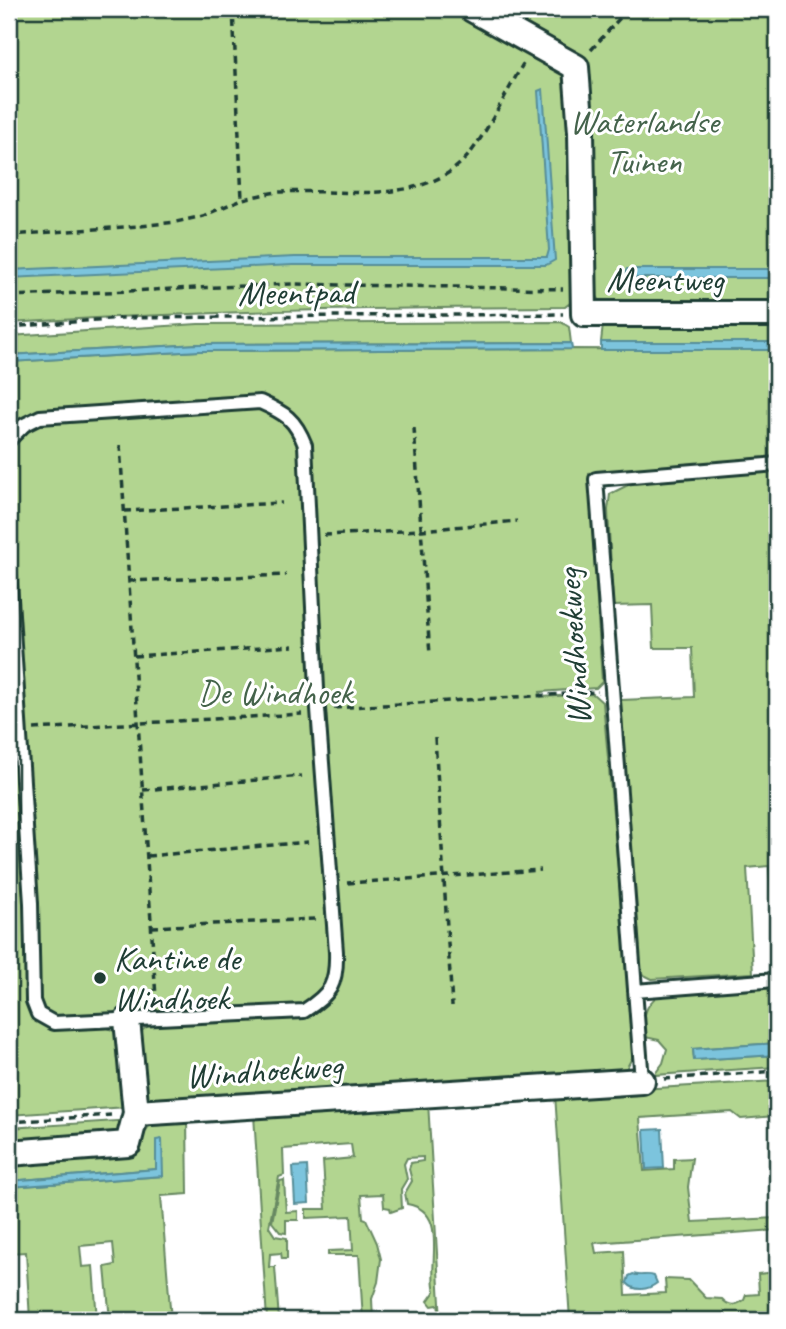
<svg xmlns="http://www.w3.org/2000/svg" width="786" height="1329" font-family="Caveat,sans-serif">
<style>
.green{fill:#b2d590;stroke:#688962;stroke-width:2}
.water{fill:#7cc4dd;stroke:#578e99;stroke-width:2}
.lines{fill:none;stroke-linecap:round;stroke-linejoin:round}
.lane-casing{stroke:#1f3d34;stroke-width:18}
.street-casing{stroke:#1f3d34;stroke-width:30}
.path{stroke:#1f3d34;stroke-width:3.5;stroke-dasharray:7 5;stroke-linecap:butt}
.lane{stroke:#fff;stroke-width:12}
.street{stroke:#fff;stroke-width:24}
.poi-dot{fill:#1f3d34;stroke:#fff;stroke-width:2.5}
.labels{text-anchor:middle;stroke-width:6;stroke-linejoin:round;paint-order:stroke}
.park-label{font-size:35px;fill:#44634b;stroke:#fff}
.street-label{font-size:35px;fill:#1f3d34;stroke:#fff}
.poi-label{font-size:35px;fill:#1f3d34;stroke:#fff;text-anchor:start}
</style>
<rect width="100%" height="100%" fill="#fff"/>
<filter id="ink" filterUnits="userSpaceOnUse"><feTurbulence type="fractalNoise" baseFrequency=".0143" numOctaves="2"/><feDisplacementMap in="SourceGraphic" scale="14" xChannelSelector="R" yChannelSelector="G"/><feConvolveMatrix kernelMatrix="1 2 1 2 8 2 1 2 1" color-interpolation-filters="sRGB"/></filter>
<g filter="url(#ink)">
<!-- green -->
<path class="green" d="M9 9H777V273L625 274 628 278H777V303L618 304 600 301 591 286 565 307C379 308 194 311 9 323Z
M777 321V342H601L603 325Z
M561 322 569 327 571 343 199 344 9 355V336L198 324Z
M572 349 777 350V457L589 473 602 682 596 688 540 692 541 697 593 694 603 703 631 1012 632 1058 626 1069 614 1075 143 1102 139 1033 148 1026 108 1028 115 1032 121 1040 127 1107 9 1115V362L199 351Z
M777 470V924L773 925 769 866 747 868 753 973 652 979 640 973 637 966 621 700 694 697 692 648H654L652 605 613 606 608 510 610 494 640 479Z
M777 985V1043L693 1049 694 1060 777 1055V1067L654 1075 663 1063 667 1049 659 1040 645 1037C642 1019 644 1005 660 994Z
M777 1081V1105L774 1106 775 1116 741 1119 732 1112 640 1118 644 1171 674 1169V1159L692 1158 688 1187 692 1222 777 1218V1230L594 1243 596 1253 624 1251 626 1295 666 1293 665 1279 689 1280 706 1298 722 1299C729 1307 736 1306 744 1300L746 1295 759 1294 758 1274 777 1272V1320H570L555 1094Z
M428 1102 441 1320 438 1305 432 1306 428 1301 435 1291C427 1264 450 1211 407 1204L405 1193 412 1181 409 1169 411 1163 423 1161V1157L407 1158 404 1164 407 1179 401 1189 402 1208 391 1212 390 1208 384 1207 383 1194 361 1195 363 1218 366 1219 377 1243 381 1259 378 1282 372 1299 373 1320H363L359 1255H328V1251L353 1250 351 1216 306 1218V1209H326L323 1161 353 1158 351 1144 283 1149 284 1175 279 1177 269 1227 275 1236 287 1238V1259H282L281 1253 270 1254 269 1267H275L279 1320H267L254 1115Z
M187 1119 188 1194 161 1196 171 1320H110L105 1267 115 1265 113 1243 80 1246 82 1267 93 1266 97 1320H30L26 1252 9 1253V1187L163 1176 156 1140 157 1169 9 1181V1161L140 1152C145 1116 156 1121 187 1119Z
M131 1120 124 1132 9 1145V1128Z
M284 1180 286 1212 298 1211V1220H286V1233L280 1232 272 1222 280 1181Z"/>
<!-- water -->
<path class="water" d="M543 89 555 260 546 265H293L9 278V270L295 257H547L549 250 538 91Z
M627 269H777V278H627L625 274Z
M601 342H777V350H601Z
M571 343 572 349 199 351 9 362V355L199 344Z
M777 1043V1055L694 1060 693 1049Z
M662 1129 664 1168 646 1169 644 1130Z
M162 1139 163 1176 9 1187V1181L156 1169V1140Z
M307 1166 309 1203 295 1204 293 1167Z
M633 1274C640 1277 647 1273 654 1276L657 1283C648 1290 635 1292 627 1283L629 1276Z"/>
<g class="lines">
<defs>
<path id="lane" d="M9 440 24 425 40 417 260 402C285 413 295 419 305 445L318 709 336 952C337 984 331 994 304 1011L54 1023 38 1014 33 1001 31 903 9 569
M635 991 777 980
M642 1081 596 479 777 464"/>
<path id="street" d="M472 9 576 67 581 132 584 314H777
M136 1113 642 1081
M9 1153 128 1144 136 1113 127 1020"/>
</defs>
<!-- lane casing -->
<use href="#lane" class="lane-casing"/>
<!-- street casing -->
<use href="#street" class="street-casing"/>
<!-- path -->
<path class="path" d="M233 9 242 199C254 197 267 193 279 192 342 188 426 209 471 152 491 125 506 93 523 64
M591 50 628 9
M9 235 140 226 176 222 203 216 242 199
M9 296 292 284 563 289
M9 327 121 318 563 314
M414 428 430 655
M120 445 156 998
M124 511 282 503
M324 535 422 530 517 521
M129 581 286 575
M134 656 293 646
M334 708 598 692
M34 729 302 714
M435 738 452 1006
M143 790 302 776
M147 856 308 842
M347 883 541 870
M152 927 315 919
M664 1079 777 1071
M9 1122 111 1115"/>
<!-- lane -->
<use href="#lane" class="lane"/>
<!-- street -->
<use href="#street" class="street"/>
</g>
</g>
<!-- markers -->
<circle class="poi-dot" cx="100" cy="978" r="7"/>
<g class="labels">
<!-- park labels -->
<g class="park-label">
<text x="644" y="133">Waterlandse<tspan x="644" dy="40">Tuinen</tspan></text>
<text x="275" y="704">De Windhoek</text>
</g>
<!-- street labels -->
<g class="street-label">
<text x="665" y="291">Meentweg</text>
<text transform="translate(296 292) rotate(-1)" y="12">Meentpad</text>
<text transform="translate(573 647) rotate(-94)" y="12">Windhoekweg</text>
<text transform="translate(264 1070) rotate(-4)" y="12">Windhoekweg</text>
</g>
<!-- poi labels -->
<g class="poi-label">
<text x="114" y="970">Kantine de<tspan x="114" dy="40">Windhoek</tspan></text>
</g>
</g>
<!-- margin -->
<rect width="786" height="1329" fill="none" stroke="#fff" stroke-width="35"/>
<rect x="18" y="18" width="751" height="1294" fill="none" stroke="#1f3d34" stroke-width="2.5" filter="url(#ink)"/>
</svg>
